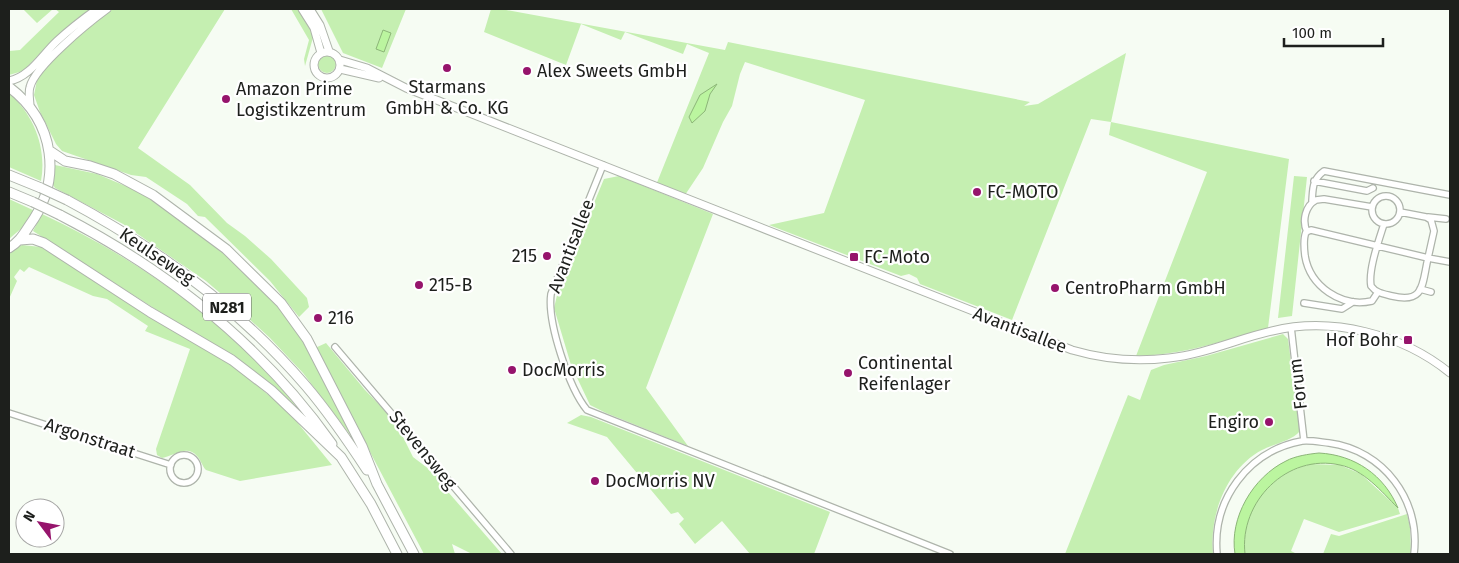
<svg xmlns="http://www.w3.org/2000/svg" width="1459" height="563" font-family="'Fira Sans',sans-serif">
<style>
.green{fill:#c5efb1}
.water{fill:#bbf59f;stroke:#8cb578}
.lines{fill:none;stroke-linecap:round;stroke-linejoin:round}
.minor-casing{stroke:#aeb4ab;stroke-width:8}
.tertiary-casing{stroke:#aeb4ab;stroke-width:9}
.trunk-casing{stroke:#aeb4ab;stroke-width:11}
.minor{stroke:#fff;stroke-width:5.5}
.tertiary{stroke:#fff;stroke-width:7}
.trunk{stroke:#fff;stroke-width:9}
.trunk-bridge-casing{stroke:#aeb4ab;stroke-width:11;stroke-linecap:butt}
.trunk-bridge{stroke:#fff;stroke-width:9}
.poi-dot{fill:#96146c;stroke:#fff;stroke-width:2}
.labels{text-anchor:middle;stroke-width:4.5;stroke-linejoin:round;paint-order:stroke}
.shield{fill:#fff;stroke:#616260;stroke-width:1}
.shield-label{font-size:16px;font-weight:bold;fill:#1d1f1c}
.poi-label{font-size:18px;fill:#1d1f1c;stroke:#fff;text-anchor:start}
.street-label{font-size:18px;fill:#1d1f1c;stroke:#fff}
</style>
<rect width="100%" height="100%" fill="#f6fcf3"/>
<!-- green -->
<path class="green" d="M23 9H53L37 23Z
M55 9H93L52 41 23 71 9 75V51L20 50 24 46 59 12Z
M109 9H225L138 148 190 185 227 223 245 236 271 259 307 298 309 307 299 317 270 281 205 217 198 216 187 204 146 177 131 175 62 151 56 144 40 112 34 95 38 75 64 48Z
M291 9H299L314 34 305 66 304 59 309 40Z
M321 9H406L382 68 343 53Z
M491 9H501L725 50 728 42 1030 102 1024 106 1038 104 1126 53 1111 122 1289 159 1268 328C1224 341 1182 355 1136 356L1207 172 1109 135 1111 122 1091 119 1012 320 920 284 917 278 909 274 901 276 769 225 824 213 865 100 745 62 740 74 732 106 723 122 703 168 685 195 656 185 709 53 687 44 683 54 625 32 621 40 581 24 566 65 484 32Z
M318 64a9 9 0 1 1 18 0a9 9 0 1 1-18 0Z
M9 93C34 115 47 148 41 181L9 167Z
M55 165 97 174 142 193 219 246 278 304 308 346 356 440H354L303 373 270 338 234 305 206 281 123 224 55 188 53 185Z
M619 176 713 214 646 388 688 446 606 413 590 405 571 365 554 308 559 287 604 179Z
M1294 176 1307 177 1292 316 1278 318Z
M9 199 35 211 23 227 9 239Z
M42 214C141 260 244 332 308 422L232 358 33 231Z
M22 245 41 247 226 360 288 411 332 465 240 481 206 470C202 466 201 460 197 456 187 444 174 456 162 458L157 455 156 449 190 349 145 331 148 326 107 299 93 296 29 267 24 272 20 269 14 277 17 281 9 299V252Z
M1283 334 1288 339 1300 431C1292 441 1273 444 1262 450 1226 469 1209 516 1213 554H1065L1128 395 1140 400 1151 370 1164 365 1206 356Z
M326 343 365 390 395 421 413 457 438 476 449 493 502 554H472L452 544 455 554H424L315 348Z
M581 415 591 417 830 512 814 554H750L722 521 695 544 679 524 684 519 678 512 671 514 607 437 567 423Z
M1311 464 1340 465 1361 474 1398 508 1400 514 1339 532 1304 519 1291 551 1297 554H1245C1241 509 1268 475 1311 464Z
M1407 514 1410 527 1411 554H1323L1331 534 1339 536Z"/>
<!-- water -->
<path class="water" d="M383 30 391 33 384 52 376 49Z
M717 84 710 94 705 111 692 123 689 117 700 95Z
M1319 453C1355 455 1384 475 1398 508 1381 491 1364 470 1340 465 1287 453 1239 502 1245 554H1235C1229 518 1253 477 1286 461 1295 456 1309 454 1319 453Z"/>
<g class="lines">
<defs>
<path id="minor" d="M603 165 551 294C547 322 569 388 587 410L950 554
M1314 181 1367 191 1373 188
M1372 210a14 14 0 1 1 28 0a14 14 0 1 1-28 0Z
M1312 201C1313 188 1312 180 1324 171L1450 195
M1400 212 1426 217 1431 220 1434 231 1428 258 1450 262
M1428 217 1446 219
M1307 232C1302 221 1305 206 1316 200L1324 199 1372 207
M1420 289 1431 292
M1378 292 1372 301C1341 308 1310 286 1305 256 1304 248 1303 239 1306 232L1311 230C1350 239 1389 249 1428 258 1422 284 1425 304 1392 296 1384 294 1376 293 1371 286 1368 270 1379 240 1384 224
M1304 303 1342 309 1353 302
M1291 327 1304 441
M335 347 511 554
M9 413 171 465
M170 469a14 14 0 1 1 28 0a14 14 0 1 1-28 0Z
M1217 554C1212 500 1248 451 1302 441 1310 440 1320 442 1329 443 1383 450 1421 500 1414 554"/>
<path id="tertiary" d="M302 9 314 28 321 53
M310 9 320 25 329 51
M314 65a13 13 0 1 1 26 0a13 13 0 1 1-26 0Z
M340 60 367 68 406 88 1072 350C1103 359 1137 362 1169 358 1205 354 1237 339 1272 331 1332 316 1402 334 1450 373
M340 69 379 78
M9 81C30 77 42 55 57 41 69 30 83 19 97 9
M30 106C30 100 28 93 30 87 35 66 88 23 107 9"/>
<path id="trunk" d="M9 87C55 122 63 180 29 226 23 235 19 242 9 248
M50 151 65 161 90 166 114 174 153 195 226 249 281 303 307 339 362 446 377 484 414 554
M9 175 41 188
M9 192 33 202
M67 200C157 248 239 308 306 386 329 413 348 441 367 470
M60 215C167 270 262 345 332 444
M20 240 33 239 44 243 150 312 232 360 271 390 341 457 371 504 397 554"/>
</defs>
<!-- minor casing -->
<use href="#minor" class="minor-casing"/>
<!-- tertiary casing -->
<use href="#tertiary" class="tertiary-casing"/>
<!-- trunk casing -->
<use href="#trunk" class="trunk-casing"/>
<!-- minor -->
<use href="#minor" class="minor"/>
<!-- tertiary -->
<use href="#tertiary" class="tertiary"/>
<!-- trunk -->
<use href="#trunk" class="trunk"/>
<defs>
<path id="trunk-bridge" d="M41 188 67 200
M33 202 60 215"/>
</defs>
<!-- trunk-bridge casing -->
<use href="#trunk-bridge" class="trunk-bridge-casing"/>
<!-- trunk-bridge -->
<use href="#trunk-bridge" class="trunk-bridge"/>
</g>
<!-- markers -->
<g class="poi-dot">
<circle cx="447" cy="68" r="5"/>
<circle cx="527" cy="71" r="5"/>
<circle cx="226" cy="99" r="5"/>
<circle cx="977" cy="192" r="5"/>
<circle cx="547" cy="256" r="5"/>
<rect x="849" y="252" width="10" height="10" rx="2.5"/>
<circle cx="419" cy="285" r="5"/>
<circle cx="1055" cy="288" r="5"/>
<circle cx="318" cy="318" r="5"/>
<rect x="1403" y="335" width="10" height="10" rx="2.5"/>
<circle cx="512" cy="370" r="5"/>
<circle cx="848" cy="373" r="5"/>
<circle cx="1269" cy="422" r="5"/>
<circle cx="595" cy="481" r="5"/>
</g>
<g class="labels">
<!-- shield labels -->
<rect class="shield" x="203" y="293.5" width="48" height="27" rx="4"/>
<g class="shield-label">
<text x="227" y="313">N281</text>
</g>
<!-- poi labels -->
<g class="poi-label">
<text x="537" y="77">Alex Sweets GmbH</text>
<text x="447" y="93" text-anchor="middle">Starmans<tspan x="447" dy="21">GmbH &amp; Co. KG</tspan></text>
<text x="236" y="95">Amazon Prime<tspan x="236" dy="21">Logistikzentrum</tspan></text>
<text x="987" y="198">FC-MOTO</text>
<text x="537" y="262" text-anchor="end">215</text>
<text x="864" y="263">FC-Moto</text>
<text x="429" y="291">215-B</text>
<text x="1065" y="294">CentroPharm GmbH</text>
<text x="328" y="324">216</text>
<text x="1398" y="346" text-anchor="end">Hof Bohr</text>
<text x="858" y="369">Continental<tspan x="858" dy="21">Reifenlager</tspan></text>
<text x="522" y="376">DocMorris</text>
<text x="1259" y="428" text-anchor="end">Engiro</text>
<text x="605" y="487">DocMorris NV</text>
</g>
<!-- street labels -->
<g class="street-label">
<text transform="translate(571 246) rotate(-69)" y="6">Avantisallee</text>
<text transform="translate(157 256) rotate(34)" y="6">Keulseweg</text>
<text transform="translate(1020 330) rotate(21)" y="6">Avantisallee</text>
<text transform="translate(1298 384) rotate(-97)" y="6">Forum</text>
<text transform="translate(90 438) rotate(18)" y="6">Argonstraat</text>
<text transform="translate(423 450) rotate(51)" y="6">Stevensweg</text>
</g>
</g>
<!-- border -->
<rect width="1459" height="563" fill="none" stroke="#1d1f1c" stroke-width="20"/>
<!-- north arrow -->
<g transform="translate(40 523) rotate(302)"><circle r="24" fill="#ffffff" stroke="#a5a5a4"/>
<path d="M0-4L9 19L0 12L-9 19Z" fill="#96146c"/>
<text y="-8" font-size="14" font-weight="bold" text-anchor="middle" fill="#1d1f1c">N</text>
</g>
<!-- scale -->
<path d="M1284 38v8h99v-8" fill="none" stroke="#1d1f1c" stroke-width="2.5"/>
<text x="1292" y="38" font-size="15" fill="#1d1f1c" stroke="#ffffff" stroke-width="4" paint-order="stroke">100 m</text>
</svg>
